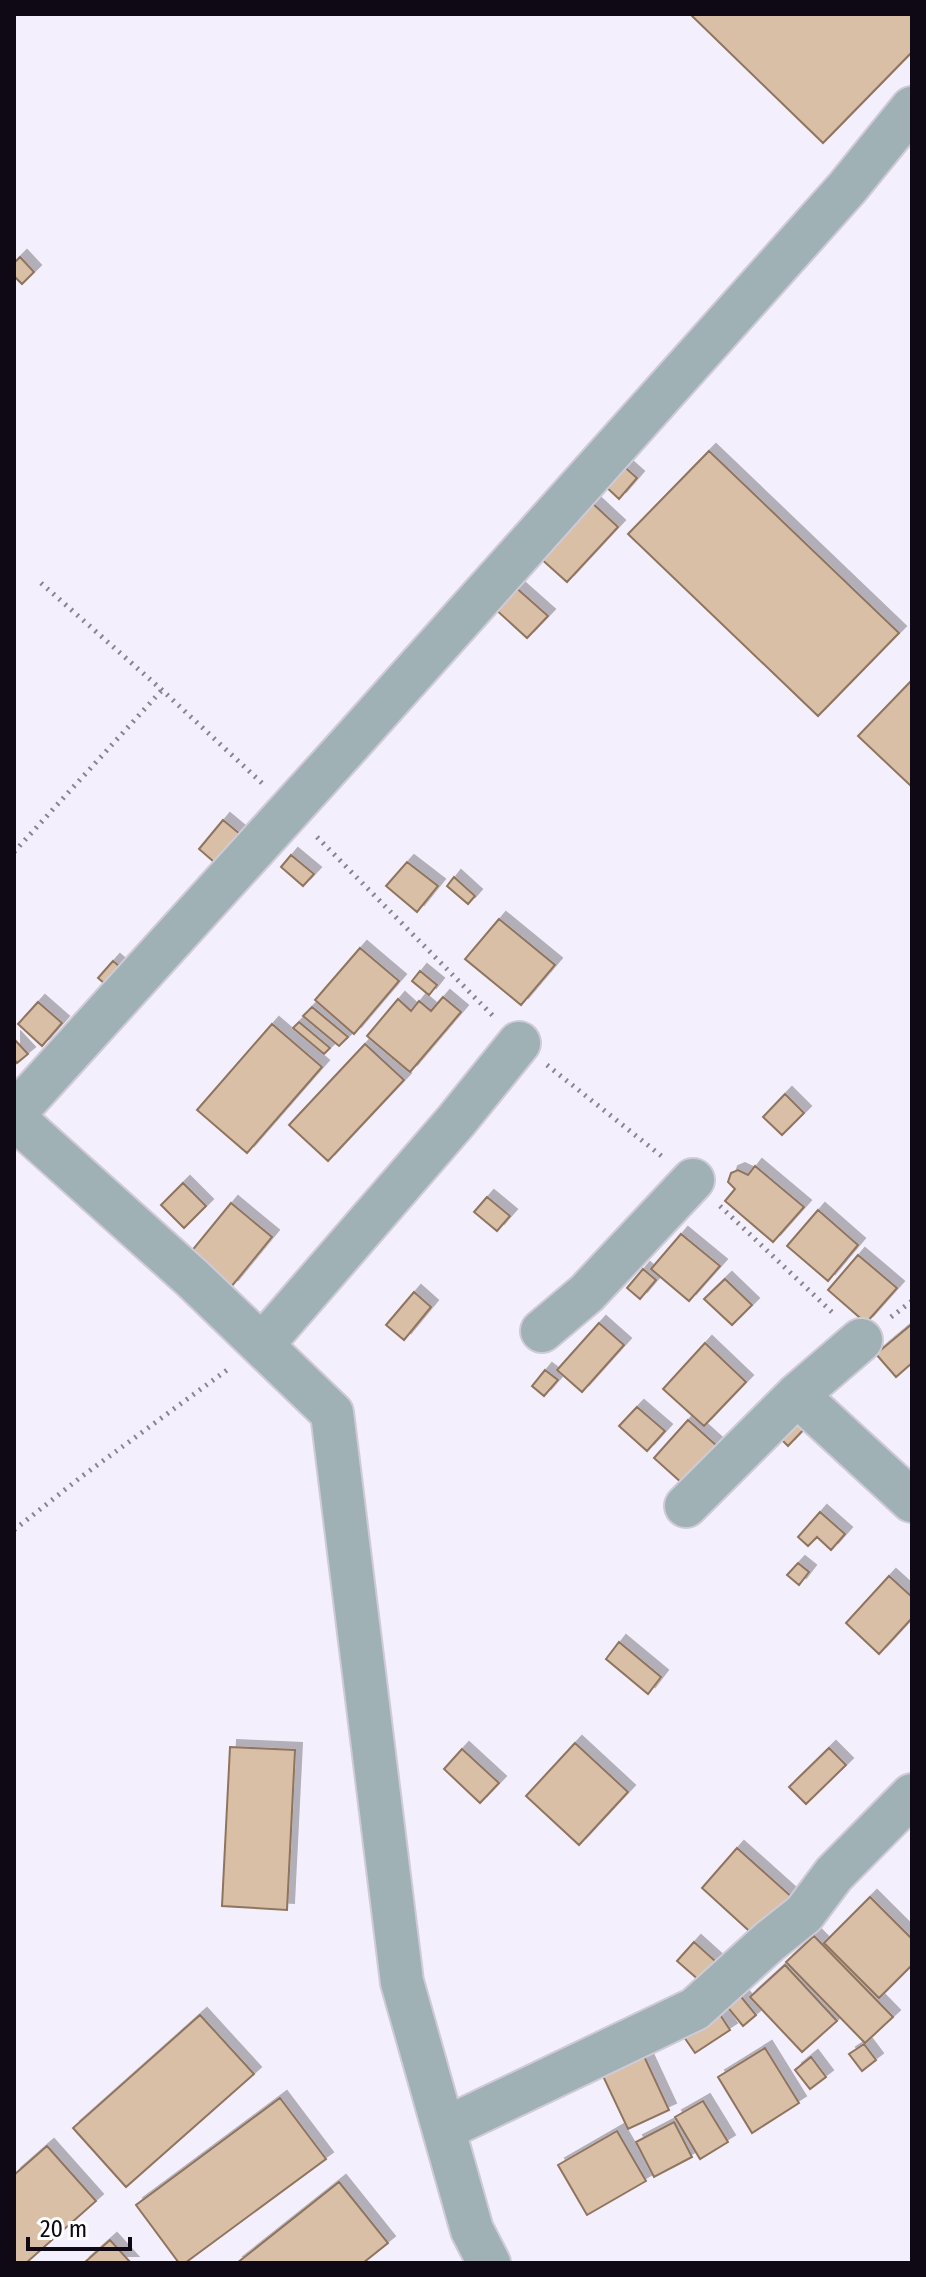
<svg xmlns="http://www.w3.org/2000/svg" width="926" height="2277" font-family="'Fira Sans Condensed',sans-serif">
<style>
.building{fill:#dabfa7;stroke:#8f755f;stroke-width:2;filter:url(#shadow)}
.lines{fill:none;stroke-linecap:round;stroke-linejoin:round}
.minor-casing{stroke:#cfcad7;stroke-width:46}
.path{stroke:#898490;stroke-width:5;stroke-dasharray:2 6;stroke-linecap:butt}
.minor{stroke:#9fb1b4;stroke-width:42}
</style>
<defs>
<filter id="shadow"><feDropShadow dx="7" dy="-7" stdDeviation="0" flood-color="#0004"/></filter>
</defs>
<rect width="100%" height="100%" fill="#f4effc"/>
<!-- building -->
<path class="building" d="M690 14H912V52L823 143Z
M20 257 34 272 22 284 14 276V263Z
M709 451 899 633 818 716 628 534Z
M620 463 637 478 619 499 602 483Z
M590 501 618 527 567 582 539 557Z
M513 585 548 616 527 638 493 607Z
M912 680V787L858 736Z
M223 820 246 839 221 868 199 849Z
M291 855 314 874 303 886 281 867Z
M407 862 438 886 417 912 386 886Z
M454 877 475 896 468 904 447 886Z
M499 919 555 965 521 1005 465 959Z
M360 948 399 981 354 1034 315 1000Z
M113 961 132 977 117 994 98 978Z
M420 971 437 985 429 995 412 981Z
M443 997 461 1012 410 1072 367 1036 398 999 411 1011 419 1001 431 1011Z
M38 1002 62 1023 42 1046 18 1024Z
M312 1007 348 1037 339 1046 303 1016Z
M299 1022 330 1048 324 1054 293 1028Z
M272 1024 322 1067 247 1153 197 1110Z
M14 1039 28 1054 17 1063 14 1059Z
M365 1044 404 1080 328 1161 289 1125Z
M785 1094 804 1113 782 1135 763 1117Z
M755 1166 804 1207 773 1242 725 1201 735 1189 728 1182 731 1173 738 1170 748 1175Z
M183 1183 206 1206 184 1228 161 1205Z
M487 1197 510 1216 497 1231 474 1212Z
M231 1203 272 1237 231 1287 190 1253Z
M818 1210 858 1245 828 1281 787 1246Z
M681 1234 720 1266 689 1301 651 1269Z
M858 1255 897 1288 866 1323 828 1290Z
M643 1269 656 1280 640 1299 627 1288Z
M725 1279 752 1305 732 1325 704 1299Z
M414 1292 431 1307 404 1340 386 1325Z
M599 1323 624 1345 582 1392 557 1370Z
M912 1324V1363L896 1377 876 1354Z
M705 1343 746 1382 704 1426 663 1389Z
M545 1370 558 1380 544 1396 532 1386Z
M637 1407 665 1431 647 1451 619 1426Z
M794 1416 806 1427 788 1446 776 1434Z
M688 1420 717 1446 683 1484 654 1458Z
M820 1512 845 1534 831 1550 817 1537 808 1546 798 1537Z
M798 1563 809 1572 799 1585 787 1575Z
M889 1576 912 1597V1618L879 1654 846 1623Z
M619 1642 661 1677 648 1694 606 1659Z
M575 1743 628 1792 579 1845 526 1796Z
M230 1747 295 1750 287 1910 222 1906Z
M829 1748 846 1765 806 1804 789 1787Z
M462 1749 499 1783 480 1803 444 1769Z
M737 1848 794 1899 758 1939 702 1888Z
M870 1897 912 1939V1965L879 1998 824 1943Z
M814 1936 893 2017 865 2043 786 1962Z
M694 1942 725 1970 708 1988 677 1961Z
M785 1965 837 2021 802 2052 750 1997Z
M738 1993 756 2015 743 2026 725 2004Z
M717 2010 730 2030 695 2053 682 2034Z
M200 2015 254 2074 126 2187 73 2128Z
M864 2044 876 2060 862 2071 849 2054Z
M765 2048 799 2103 752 2133 718 2077Z
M643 2054 669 2110 628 2129 602 2074Z
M811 2057 826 2077 810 2089 795 2070Z
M280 2098 326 2159 185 2263H179L136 2205Z
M703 2101 728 2142 700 2159 675 2117Z
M674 2122 692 2157 654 2177 636 2142Z
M617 2131 646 2181 587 2215 558 2165Z
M47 2146 96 2201 26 2263H14V2175Z
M339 2182 388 2243 363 2263H237Z
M110 2240 131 2263H84Z"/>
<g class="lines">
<defs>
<path id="minor" d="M14 1114 347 747 847 188 912 108
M14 1118 192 1278 332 1413 402 1982 472 2230 489 2263
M542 1331 587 1293 693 1180
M262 1345 456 1121 519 1043
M797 1395 912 1501
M686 1506 797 1395 861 1340
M444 2129 695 2009 770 1941 804 1914 834 1874 912 1795"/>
</defs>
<!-- minor casing -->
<use href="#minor" class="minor-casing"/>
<!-- path -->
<path class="path" d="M41 583 162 690 264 785
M317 837 495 1018
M14 852 162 690
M547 1065 664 1158
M720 1206 835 1315
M891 1317 912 1301
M14 1530 81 1477 231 1367"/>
<!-- minor -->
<use href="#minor" class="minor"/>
</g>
<!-- border -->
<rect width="926" height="2277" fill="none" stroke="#0e0914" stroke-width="32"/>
<!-- scale -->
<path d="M28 2237v12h102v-12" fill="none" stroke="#0e0914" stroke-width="4"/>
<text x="40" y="2237" font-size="24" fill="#0e0914" stroke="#ffffff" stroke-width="6" paint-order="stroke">20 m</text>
</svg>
